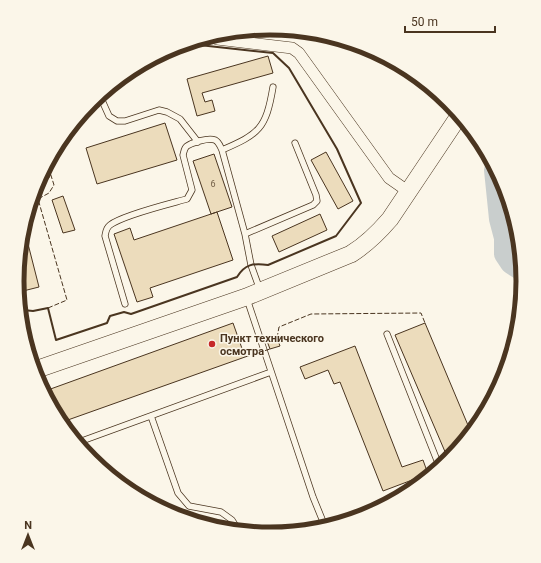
<svg xmlns="http://www.w3.org/2000/svg" width="541" height="563" font-family="Roboto,sans-serif">
<style>
.lines{fill:none;stroke-linecap:round;stroke-linejoin:round}
.river{stroke:#c9cecd;stroke-width:22}
.building{fill:#ecdcbc;stroke:#4a3520}
.service-casing{stroke:#4a3520;stroke-width:7}
.minor-casing{stroke:#4a3520;stroke-width:12}
.primary-casing{stroke:#4a3520;stroke-width:18}
.service{stroke:#fbf6e9;stroke-width:5.5}
.minor{stroke:#fbf6e9;stroke-width:11}
.primary{stroke:#fbf6e9;stroke-width:17}
.fence{stroke:#4a3520;stroke-width:1;stroke-dasharray:5 2;stroke-linecap:butt}
.wall{stroke:#4a3520;stroke-width:2}
.poi-dot{fill:#c62828;stroke:#fbf6e9;stroke-width:1.5}
.labels{text-anchor:middle;stroke-width:3;stroke-linejoin:round;paint-order:stroke}
.number-label{font-size:9px;fill:#725f47}
.poi-label{font-size:11px;font-weight:bold;fill:#4a3520;stroke:#fbf6e9;text-anchor:start}
.rim{fill:none;stroke:#4a3520;stroke-width:5}
</style>
<rect width="100%" height="100%" fill="#fbf6e9"/>
<g class="lines">
<!-- river -->
<path class="river" d="M495 170 500 219 505 238V254L511 263 522 270"/>
</g>
<!-- building -->
<path class="building" d="M268 56 273 73 202 93 205 102 212 100 215 111 197 116 187 79Z
M165 123 177 160 97 184 86 148Z
M326 152 353 201 338 209 311 160Z
M214 154 232 207 211 214 193 161Z
M63 196 75 230 63 233 52 200Z
M217 212 233 260 150 288 153 297 137 302 114 234 130 228 134 240Z
M320 214 327 230 279 252 272 236Z
M26 236 39 287 19 292 17 281Z
M233 323 245 357 65 421 45 391Z
M425 323 470 430 449 461 395 335Z
M277 338 280 346 270 349 267 341Z
M355 346 402 467 423 460 428 474 383 491 340 382 334 384 328 370 305 379 300 367Z
M86 448 92 461 84 449Z"/>
<g class="lines">
<defs>
<path id="service" d="M100 96 109 116 117 121H125L159 110 167 112 180 119 198 142
M222 150C259 134 266 129 273 87
M43 174 47 175
M245 234 313 205 317 201 316 195 295 143
M247 299 313 497 324 524
M125 304 105 236C106 231 106 228 110 225 123 215 169 204 187 199L192 190 183 155C184 152 184 148 187 146 192 143 208 137 215 140 219 142 220 146 222 150L245 234 251 265 260 290
M387 334 440 468
M151 416 178 493 189 506 221 512 232 520 237 528
M79 442 271 372"/>
<path id="minor" d="M217 39 292 48 299 53 389 178 409 192"/>
<path id="primary" d="M35 370 246 297 351 254C367 244 378 233 390 219L459 116"/>
</defs>
<!-- service casing -->
<use href="#service" class="service-casing"/>
<!-- minor casing -->
<use href="#minor" class="minor-casing"/>
<!-- primary casing -->
<use href="#primary" class="primary-casing"/>
<!-- service -->
<use href="#service" class="service"/>
<!-- minor -->
<use href="#minor" class="minor"/>
<!-- primary -->
<use href="#primary" class="primary"/>
<!-- fence -->
<path class="fence" d="M48 308 67 300 38 199 49 193 54 185 48 166
M277 338 279 327 311 314 421 313 425 323
M245 357 270 349"/>
<!-- wall -->
<path class="wall" d="M23 310 33 311 48 308 56 340 107 323 110 316 124 312 131 314 237 277C245 264 253 263 268 265L336 236 361 203 337 149 289 68 273 53 190 44"/>
</g>
<!-- markers -->
<circle class="poi-dot" cx="212" cy="344" r="4"/>
<g class="labels">
<!-- number labels -->
<g class="number-label">
<text x="213" y="187">6</text>
</g>
<!-- poi labels -->
<g class="poi-label">
<text x="220" y="342">Пункт технического<tspan x="220" dy="13">осмотра</tspan></text>
</g>
</g>
<!-- crop -->
<path d="M0 0H541V563H0ZM24 281a246 246 0 1 1 492 0a246 246 0 1 1-492 0Z" fill="#fbf6e9" fill-rule="evenodd"/>
<path class="rim" d="M24 281a246 246 0 1 1 492 0a246 246 0 1 1-492 0Z"/>
<!-- north arrow -->
<g transform="translate(28 535)" stroke="#fbf6e9" stroke-width="3" paint-order="stroke">
<path d="M0-3L7 15L0 10L-7 15Z" fill="#4a3520"/>
<text y="-6" font-size="11" font-weight="bold" text-anchor="middle" fill="#4a3520">N</text>
</g>
<!-- scale -->
<path d="M405 26v6h90v-6" fill="none" stroke="#4a3520" stroke-width="2"/>
<text x="411" y="26" font-size="12" fill="#4a3520" stroke="#fbf6e9" stroke-width="3" paint-order="stroke">50 m</text>
</svg>
